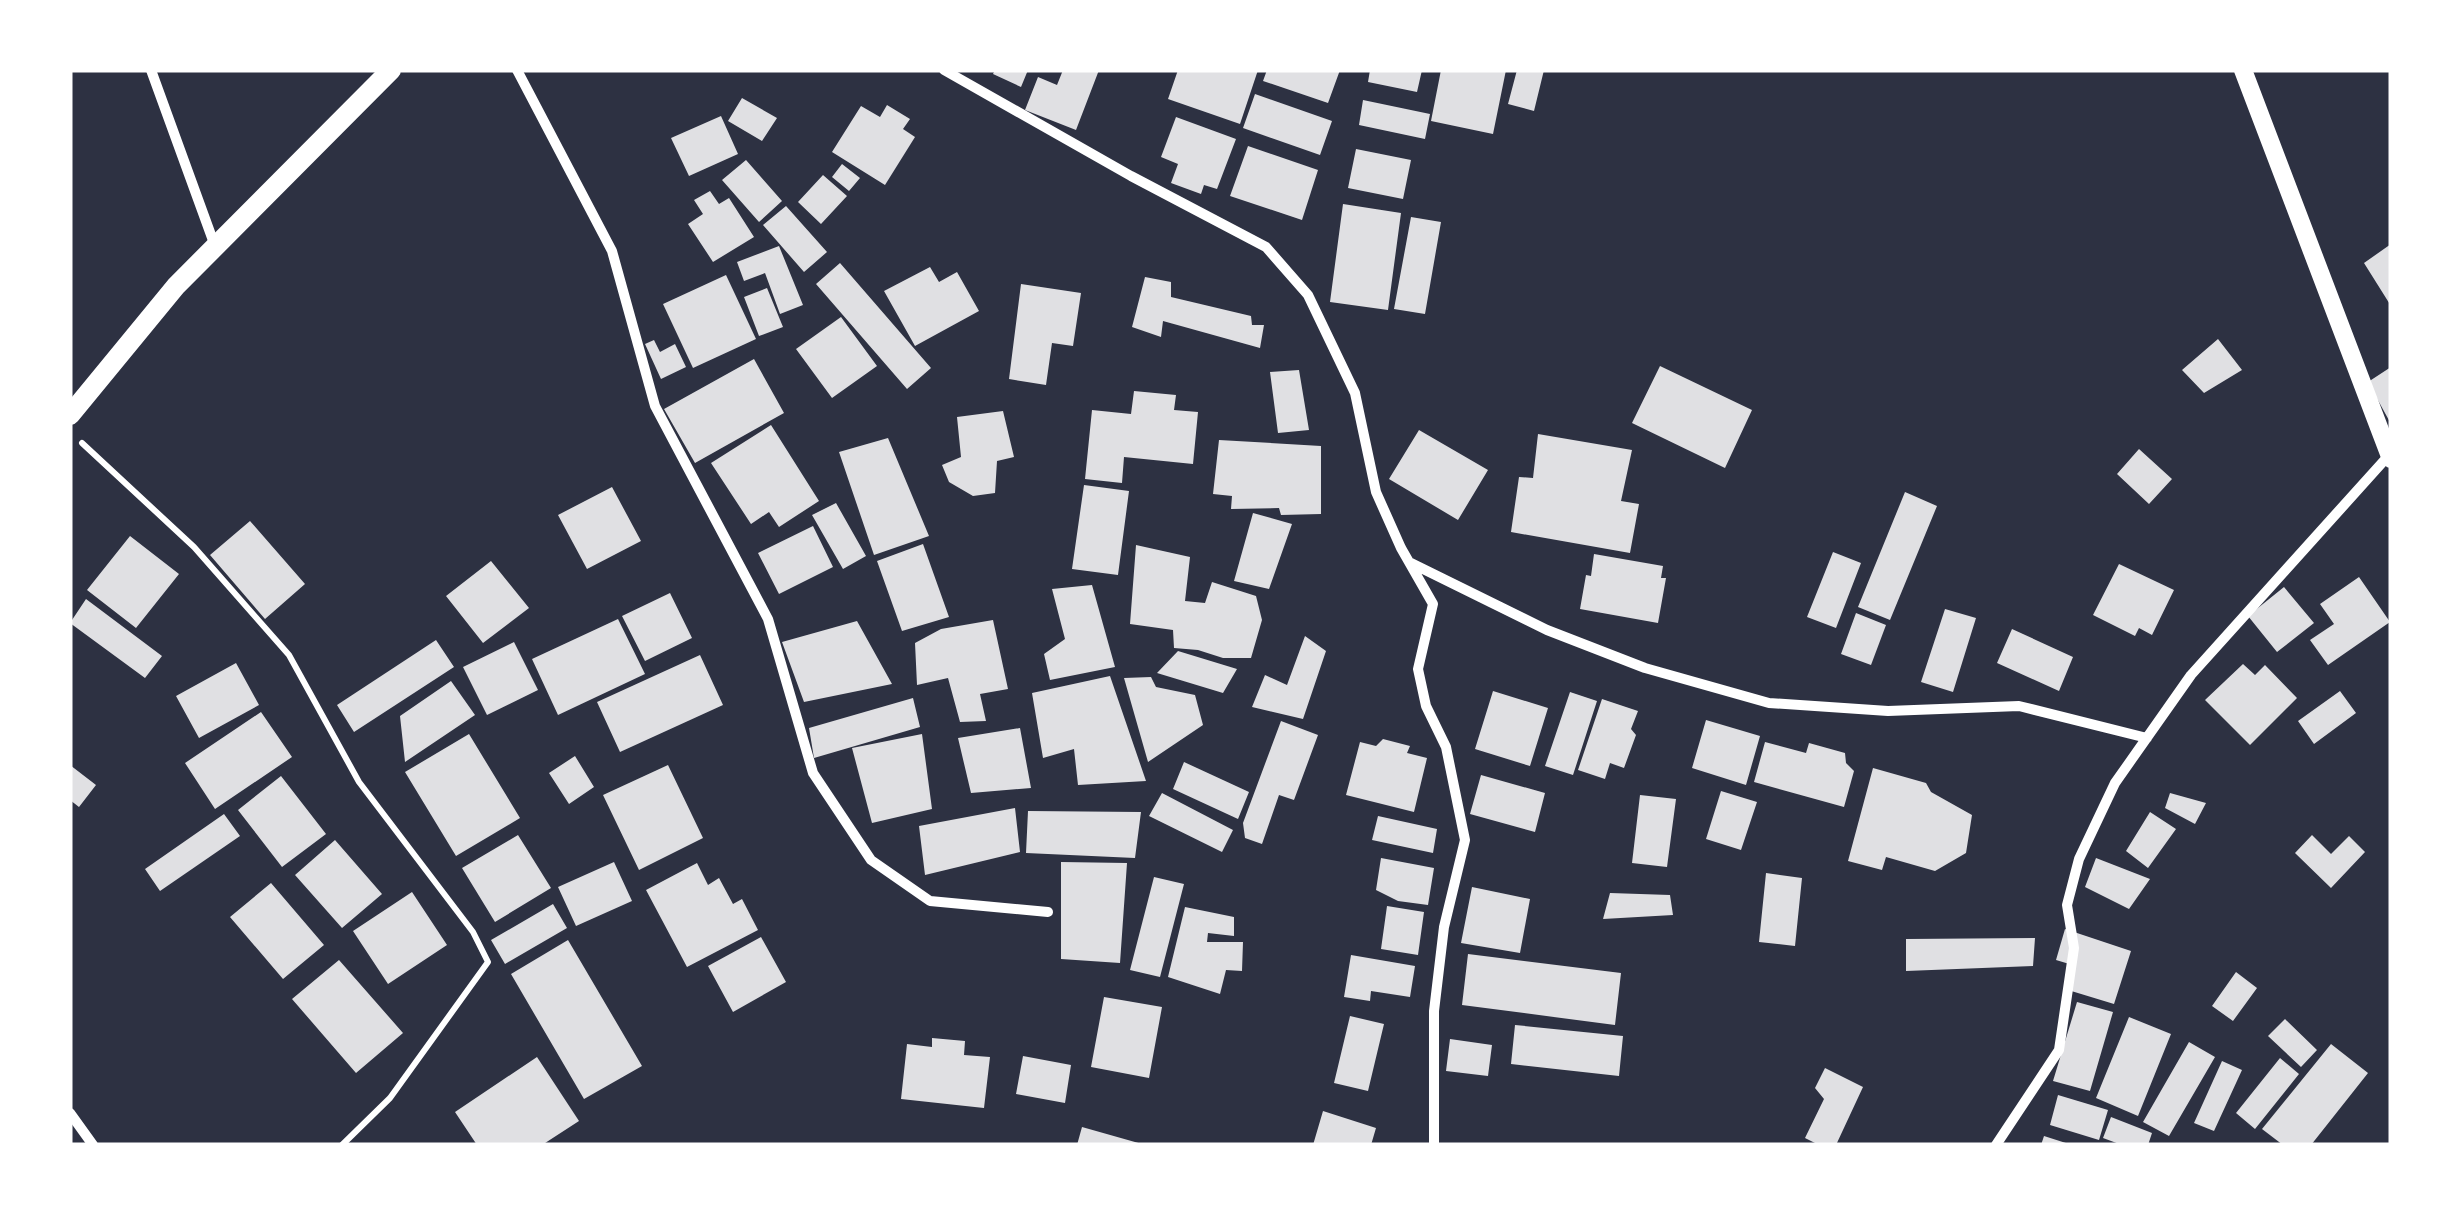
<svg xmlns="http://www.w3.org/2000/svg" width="2461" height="1215" font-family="'Nunito Sans',sans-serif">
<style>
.building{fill:#e0e0e3}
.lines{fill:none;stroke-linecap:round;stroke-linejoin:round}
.path{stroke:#fff;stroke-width:6}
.minor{stroke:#fff;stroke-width:10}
.tertiary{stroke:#fff;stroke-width:18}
.secondary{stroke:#fff;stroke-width:20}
</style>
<rect width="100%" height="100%" fill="#2d3142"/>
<!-- building -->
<path class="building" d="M995 70H1028L1021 87 993 74Z
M1063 70H1099L1076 130 1025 110 1038 77 1057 85Z
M1178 70H1258L1240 124 1168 99Z
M1267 70H1340L1328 103 1263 81Z
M1370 70H1422L1417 92 1368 82Z
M1441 70H1506L1493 134 1431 121Z
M1517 70H1544L1534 111 1508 104Z
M1255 94 1332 121 1320 155 1243 128Z
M742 98 777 118 762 141 728 121Z
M1363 100 1430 114 1425 139 1359 125Z
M887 105 910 119 903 129 915 137 885 185 832 152 861 106 880 117Z
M721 116 738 154 689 176 671 138Z
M1176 117 1236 139 1217 189 1204 185 1201 194 1171 183 1178 164 1161 157Z
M1248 146 1318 170 1302 220 1230 196Z
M1356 149 1411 160 1403 199 1348 188Z
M746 160 782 201 759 222 722 180Z
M842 164 860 178 849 191 832 177Z
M823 175 847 196 821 224 798 202Z
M710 191 719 204 729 198 754 237 713 262 688 224 703 214 694 200Z
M1343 204 1401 213 1388 310 1330 302Z
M786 206 827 252 804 272 763 225Z
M1411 217 1441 222 1425 314 1394 309Z
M2391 244V306L2364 263Z
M779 246 803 305 780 314 765 273 744 281 737 262Z
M840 263 931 368 907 389 816 284Z
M930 267 939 282 957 272 979 311 915 346 884 291Z
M726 275 756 339 693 368 663 304Z
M1145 277 1171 282V297L1251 316 1252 325H1264L1260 348 1163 321 1161 337 1132 327Z
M1021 284 1081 293 1073 346 1052 343 1046 385 1009 379Z
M767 288 783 327 759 336 744 297Z
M841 317 877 366 832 398 796 349Z
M2218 339 2242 370 2204 393 2182 370Z
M654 340 660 352 675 344 686 367 661 379 645 344Z
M754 359 784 413 695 463 664 409Z
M1660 366 1752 410 1725 468 1632 423Z
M2391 367V424L2368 382Z
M1299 370 1309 430 1278 433 1270 372Z
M1134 391 1176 395 1174 410 1198 412 1193 464 1124 457 1122 483 1085 479 1092 410 1131 414Z
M1003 411 1014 457 997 461 995 493 973 496 949 482 942 465 961 457 957 417Z
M771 425 819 501 779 527 769 512 751 524 711 463Z
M1419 430 1488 470 1458 520 1389 479Z
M1538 434 1632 450 1621 501 1639 504 1630 553 1511 532 1519 477 1533 478Z
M888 438 929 536 874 555 839 452Z
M1219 440 1321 446V514L1281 515 1279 508 1231 509 1232 496 1213 494Z
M2139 449 2172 479 2149 504 2117 474Z
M1084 485 1129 491 1118 575 1072 569Z
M612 487 641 541 587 569 558 515Z
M1905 492 1937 506 1890 620 1858 607Z
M836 503 866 556 843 569 812 515Z
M1253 513 1292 524 1269 589 1234 581Z
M250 521 305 584 265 619 210 555Z
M813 526 833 567 779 594 758 553Z
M130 536 179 574 136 628 87 590Z
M923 544 949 617 902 631 877 561Z
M1136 545 1190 557 1185 601 1205 603 1212 582 1256 596 1262 620 1251 658H1223L1198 650 1174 648 1173 630 1130 624Z
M1833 552 1861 563 1836 628 1807 617Z
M1594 554 1663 566 1661 578H1666L1658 623 1580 609 1586 575 1591 576Z
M491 561 529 608 483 643 446 596Z
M2119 564 2174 590 2152 635 2139 628 2135 636 2093 615Z
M2359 577 2390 622 2328 665 2310 640 2334 624 2320 604Z
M1092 585 1115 667 1050 680 1044 654 1065 639 1052 589Z
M2284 587 2314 623 2277 652 2248 616Z
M670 593 692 638 645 661 622 616Z
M86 599 162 656 145 678 70 623Z
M1945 609 1976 618 1953 692 1921 682Z
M1856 613 1886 625 1871 665 1841 654Z
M618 619 645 674 558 715 532 659Z
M993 620 1008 689 980 694 986 721 960 722 948 678 917 685 915 643 941 629Z
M857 621 892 684 804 702 782 642Z
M2012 629 2073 657 2059 691 1997 663Z
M1305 636 1326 651 1303 719 1252 707 1265 675 1287 685Z
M436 640 454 667 354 732 337 705Z
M514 642 538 690 487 715 463 667Z
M1178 651 1237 669 1223 693 1157 673Z
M700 655 723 705 620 752 597 702Z
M236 663 259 705 199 738 176 696Z
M2243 664 2255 675 2265 665 2297 698 2250 745 2205 700Z
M1110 676 1146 781 1078 785 1074 749 1043 758 1032 693Z
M1151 677 1156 687 1195 695 1203 725 1148 762 1124 678Z
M451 681 475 715 405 762 400 716Z
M1493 691 1548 708 1530 766 1475 749Z
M2340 691 2356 713 2314 744 2298 721Z
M1570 692 1597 701 1573 775 1545 766Z
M913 698 920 727 814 758 809 728Z
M1602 699 1638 711 1631 729 1636 735 1624 768 1610 763 1605 779 1578 770Z
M261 712 292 757 215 809 185 763Z
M1706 720 1760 736 1746 785 1692 768Z
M1281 721 1318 735 1294 800 1279 795 1262 844 1245 838 1243 823Z
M1020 728 1031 788 971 793 958 738Z
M469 734 520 818 456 856 405 772Z
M922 734 932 809 872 823 852 748Z
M1383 739 1410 746 1407 753 1427 758 1414 812 1346 795 1360 742 1376 746Z
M1765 742 1806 753 1809 743 1845 753 1846 763 1854 771 1844 807 1754 782Z
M575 756 594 787 569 804 549 773Z
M1184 762 1249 792 1238 819 1173 789Z
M70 765 96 785 79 807 70 800Z
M668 765 703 838 639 870 603 795Z
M1873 768 1926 783 1931 792 1972 815 1966 853 1935 871 1886 857 1882 870 1848 861Z
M1481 775 1545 793 1535 832 1470 814Z
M281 776 326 834 282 867 238 810Z
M1721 791 1757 802 1741 850 1706 839Z
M1162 793 1233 830 1222 852 1149 816Z
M2170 793 2206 803 2195 824 2165 808Z
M1640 795 1676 799 1667 867 1632 863Z
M1015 808 1020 852 925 875 919 826Z
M1028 811 1141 812 1135 858 1026 853Z
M2150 812 2176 829 2148 868 2126 851Z
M224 814 240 836 160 891 145 869Z
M1378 816 1437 829 1433 853 1372 840Z
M518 835 551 888 495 922 462 868Z
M2312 835 2331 854 2349 836 2365 852 2331 888 2295 853Z
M335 840 382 894 342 928 295 875Z
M1381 858 1434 868 1428 905 1398 901 1376 890Z
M2096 858 2150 879 2129 909 2085 887Z
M614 862 632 901 576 926 558 887Z
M1061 862 1127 863 1120 963 1061 959Z
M697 863 708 885 719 878 733 904 742 899 758 930 687 967 646 890Z
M1766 873 1802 878 1795 946 1759 942Z
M1154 877 1184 884 1160 977 1130 970Z
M271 883 324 945 283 979 230 917Z
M1472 887 1530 899 1520 953 1461 943Z
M412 892 447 945 388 984 353 931Z
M1610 893 1670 895 1673 915 1603 919Z
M553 904 567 928 505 964 491 940Z
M1387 906 1424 912 1418 955 1381 949Z
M1185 907 1234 917V936L1208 933 1207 942H1243L1242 971 1226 970 1220 994 1168 977Z
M2065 929 2131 951 2114 1004 2068 990 2076 966 2056 960Z
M761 937 786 982 733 1012 708 966Z
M2035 938 2033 966 1906 971V939Z
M568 940 642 1066 584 1099 511 974Z
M1468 954 1621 973 1615 1025 1462 1005Z
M1351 955 1415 966 1410 997 1371 991 1370 1001 1344 997Z
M339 960 403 1033 356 1073 292 999Z
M2236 972 2257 988 2233 1021 2212 1006Z
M1104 997 1162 1007 1149 1078 1091 1067Z
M2077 1002 2113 1012 2090 1091 2053 1081Z
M1350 1016 1384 1024 1368 1091 1334 1083Z
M2129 1017 2171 1034 2138 1116 2096 1098Z
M2285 1019 2317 1050 2301 1067 2268 1036Z
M1515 1025 1623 1036 1619 1076 1511 1064Z
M932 1038 965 1041 964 1055 990 1057 984 1108 901 1099 907 1044 932 1047Z
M1450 1039 1492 1045 1488 1076 1446 1071Z
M2189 1042 2215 1057 2169 1136 2143 1122Z
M2331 1044 2368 1073 2311 1145H2283L2262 1129Z
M1023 1056 1071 1065 1065 1103 1016 1094Z
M537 1057 579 1121 542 1145H477L455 1112Z
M2280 1058 2299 1074 2255 1129 2236 1113Z
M2222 1061 2242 1070 2214 1131 2194 1123Z
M1825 1068 1863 1087 1836 1145H1819L1805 1138 1824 1099 1815 1088Z
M2058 1095 2108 1110 2099 1140 2050 1125Z
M1323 1111 1376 1128 1371 1145H1313Z
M2111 1117 2152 1133 2148 1145H2122L2103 1138Z
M1082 1127 1142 1144V1145H1077Z
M2044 1136 2069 1144V1145H2041Z"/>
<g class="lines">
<!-- path -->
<path class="path" d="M82 443 194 547 289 655 359 782 473 932 488 962 390 1098 342 1145"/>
<!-- minor -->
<path class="minor" d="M151 70 215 246
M517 70 612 251 655 406 768 619 813 773 871 860 930 901 1048 912
M944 70 1131 176 1266 247 1308 295 1355 393 1376 492 1401 548 1433 604 1418 669 1426 706 1446 747 1465 840 1444 927 1434 1011V1145
M1411 563 1547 630 1645 668 1769 703 1888 711 2019 706 2147 738
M70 1113 93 1145
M1996 1145 2059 1050 2074 948 2067 905 2079 859 2115 783 2191 675 2390 454"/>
<!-- tertiary -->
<path class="tertiary" d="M2243 70 2391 459"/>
<!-- secondary -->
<path class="secondary" d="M70 415 176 286 391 70"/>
</g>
<!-- border -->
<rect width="2461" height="1215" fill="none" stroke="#ffffff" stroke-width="145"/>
</svg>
